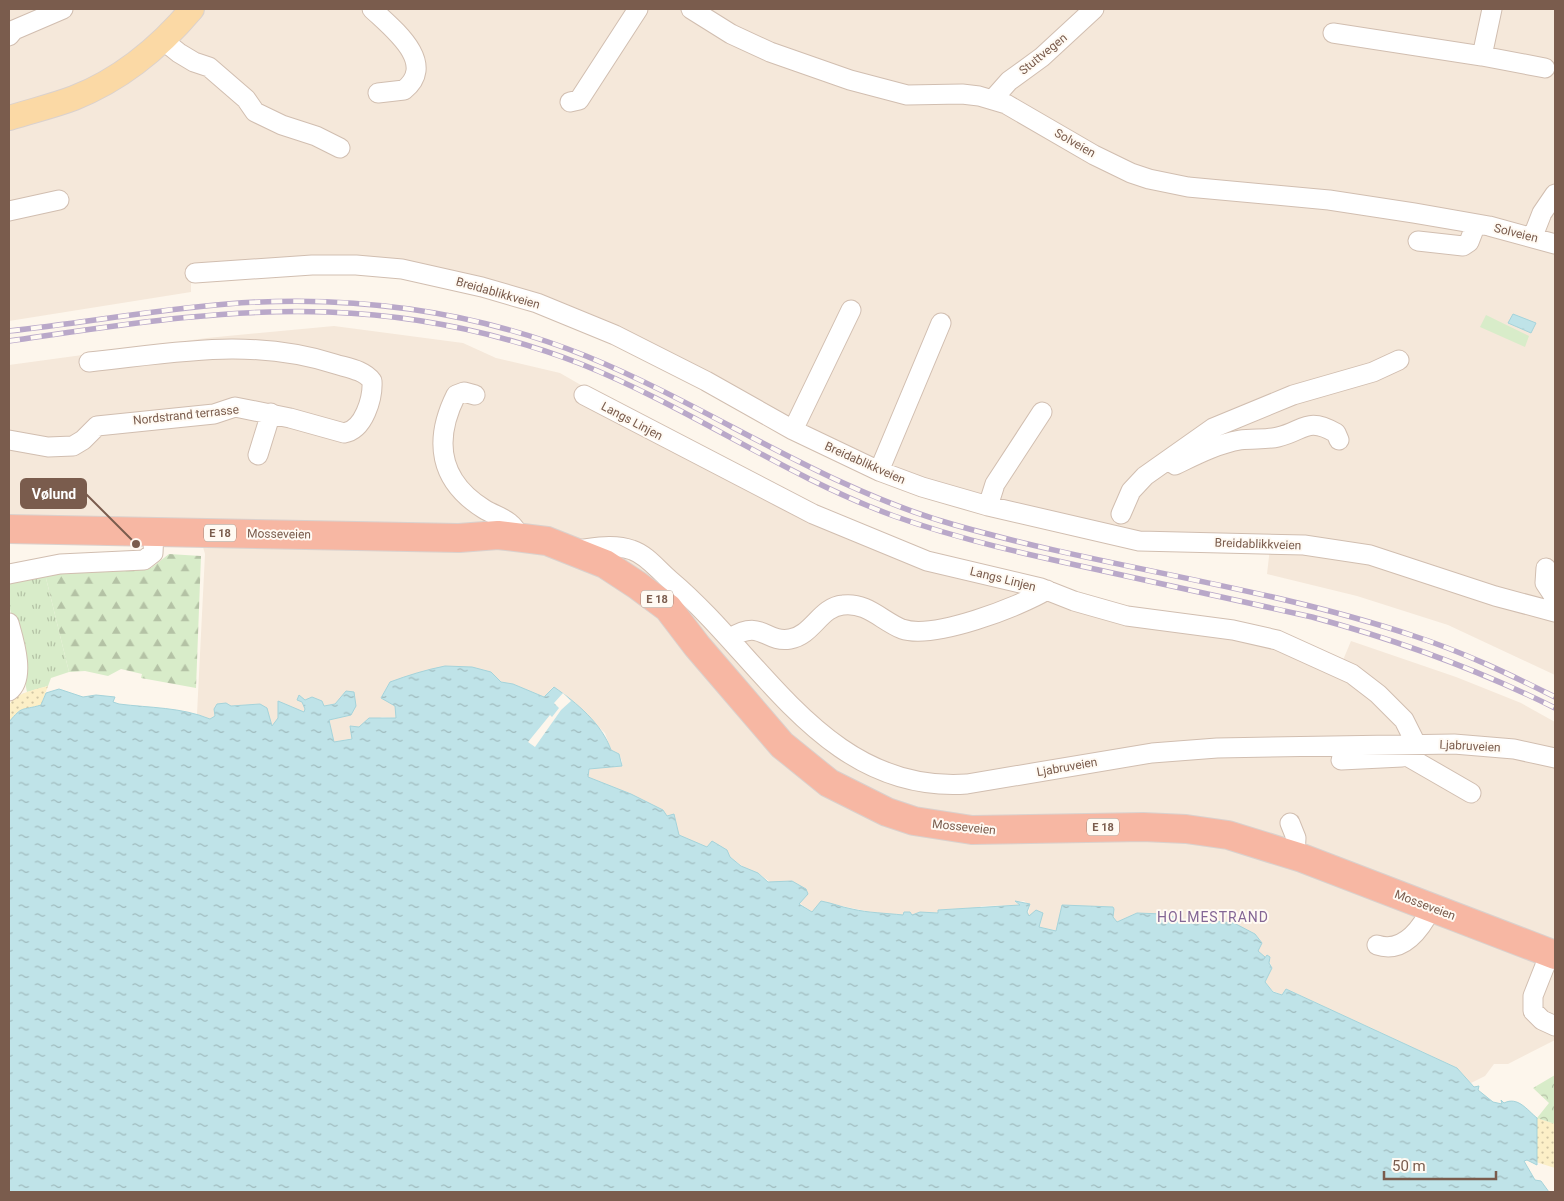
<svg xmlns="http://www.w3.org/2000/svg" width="1564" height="1201" font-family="Roboto,sans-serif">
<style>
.residential{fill:#f5e8da}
.grass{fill:url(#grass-tufts)}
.forest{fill:url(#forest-firs)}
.sand{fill:url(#sand-dots)}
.park{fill:url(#park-crowns)}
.garden{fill:#d8ecc9}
.water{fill:url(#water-ripples);stroke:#a5d3da}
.pier{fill:#fdf6ec}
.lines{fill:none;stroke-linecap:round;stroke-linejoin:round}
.minor-casing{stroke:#d1beb0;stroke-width:21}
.major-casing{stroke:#dad1cd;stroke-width:26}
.highway-casing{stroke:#dad1cd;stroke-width:30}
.minor{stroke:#fff;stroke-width:19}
.major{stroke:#fbd9a5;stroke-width:24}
.highway{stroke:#f7b7a3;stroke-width:28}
.rail-casing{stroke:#b9a8c9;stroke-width:5.5}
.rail{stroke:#fffaf3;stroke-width:4;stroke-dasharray:11;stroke-linecap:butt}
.labels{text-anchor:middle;stroke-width:4;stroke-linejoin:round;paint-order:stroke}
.shield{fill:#fffaf3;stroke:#a28b7f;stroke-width:1}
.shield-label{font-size:11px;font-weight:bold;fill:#7a5c4d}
.street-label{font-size:12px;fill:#7a5c4d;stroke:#fffaf3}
.neighbourhood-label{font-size:14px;letter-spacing:1px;fill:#846695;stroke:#fffaf3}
.leader{fill:none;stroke:#7a5c4d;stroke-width:2}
.callout-dot{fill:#7a5c4d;stroke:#fffaf3;stroke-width:2}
.callout{fill:#7a5c4d;stroke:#7a5c4d;stroke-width:2}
.callout-label{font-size:14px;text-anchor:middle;font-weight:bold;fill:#fff}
</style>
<defs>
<pattern id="grass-tufts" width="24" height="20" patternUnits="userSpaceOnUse" patternTransform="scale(1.25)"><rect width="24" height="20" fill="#d8ecc9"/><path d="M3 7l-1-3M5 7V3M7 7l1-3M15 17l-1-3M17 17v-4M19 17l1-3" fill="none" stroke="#b4c2a5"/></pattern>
<pattern id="forest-firs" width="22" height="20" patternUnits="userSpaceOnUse" patternTransform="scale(1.25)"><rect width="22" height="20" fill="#d8ecc9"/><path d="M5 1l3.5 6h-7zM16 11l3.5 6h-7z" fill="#b4c2a5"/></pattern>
<pattern id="sand-dots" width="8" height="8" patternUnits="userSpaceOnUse" patternTransform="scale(1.25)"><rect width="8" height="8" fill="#fcefc7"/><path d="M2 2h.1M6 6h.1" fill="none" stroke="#d1c5a4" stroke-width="1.8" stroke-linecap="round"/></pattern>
<pattern id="park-crowns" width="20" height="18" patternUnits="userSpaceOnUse" patternTransform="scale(1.25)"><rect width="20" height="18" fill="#d8ecc9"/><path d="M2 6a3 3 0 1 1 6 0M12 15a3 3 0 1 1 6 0" fill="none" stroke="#b4c2a5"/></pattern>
<pattern id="water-ripples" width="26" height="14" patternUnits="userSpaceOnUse" patternTransform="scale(1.25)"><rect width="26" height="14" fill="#bfe3e8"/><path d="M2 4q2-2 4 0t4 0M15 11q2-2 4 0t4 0" fill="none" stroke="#a0bbbe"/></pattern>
</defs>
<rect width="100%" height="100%" fill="#fdf6ec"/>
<!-- residential -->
<path class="residential" d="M9 9H1555V675L1448 625 1357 596 1267 574 1271 539 1128 532 1049 516 880 466 556 301 280 260 191 263V292L9 321Z
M334 326 463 343 496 358 560 373 795 508 960 573 1031 596 1131 623 1250 643 1295 654 1338 672 1351 641 1456 677 1521 703 1555 722V1040L1508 1064H1494L1485 1076 1471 1083 1457 1068 1286 989 1282 995 1273 991 1265 982 1272 968 1267 955 1264 959 1257 951 1262 943 1255 934 1233 924 1212 921 1195 922 1162 914 1137 913 1117 922 1113 917 1114 909 1112 907 1062 905 1056 931 1039 927 1028 915 1030 906 1024 901 1015 902 1020 905 981 906 979 908 938 910 939 913 912 915 904 912V915H885L837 905 812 912 758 873 749 871 730 857 679 835 674 815 667 816 655 806 631 794 588 777 589 769 622 766V761L619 754 611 750 605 733 563 693 553 687 544 697 513 684 506 685 486 672 472 667 445 666 390 682 381 697 395 706 396 718 382 717 360 727 350 726 353 738 334 742 329 720 351 715 338 700 335 704 324 706 322 701 315 699H298L302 702 305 709 304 712 278 702V719L272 726 269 715 260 704 231 706 210 719 197 714 205 554 195 520 9 517V365L207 338Z"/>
<!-- grass -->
<path class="grass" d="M45 574 69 672 51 678 48 686 27 692 9 604V581Z"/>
<!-- forest -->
<path class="forest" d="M169 554 201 556 196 688 141 678 142 674 121 669 108 676 85 671 69 672 45 574 151 568Z"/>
<!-- sand -->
<path class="sand" d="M48 686 41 705C21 711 23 705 9 722 9 718 7 710 9 706 13 693 38 689 48 686Z
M1537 1118 1555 1124V1168L1536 1162Z"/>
<!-- park -->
<path class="park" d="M1555 1075V1124L1537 1118 1549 1103 1533 1088Z"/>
<!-- garden -->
<path class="garden" d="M1486 315 1529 336 1525 347 1480 327Z"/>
<!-- water -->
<path class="water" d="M1513 314 1536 323 1531 333 1508 323Z
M445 666 472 667 491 672 501 682 513 684 544 697 554 687C577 703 602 724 611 750L619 754 622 766 589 769 588 777 631 794 663 810 667 816 674 814 679 835 707 847 712 841 727 850 730 857 741 866 758 873 768 882 792 881 806 889 808 894 799 904 812 912 821 901C832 903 841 907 852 909 869 913 885 913 903 915L904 912H910L912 915 920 912 938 913V910L1020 905 1015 901 1030 904 1027 912 1029 916 1036 910 1043 913 1039 927 1056 931 1062 905 1113 907 1114 909 1113 917 1117 922 1137 913 1162 914 1195 922 1212 921 1234 923 1255 934 1262 943 1258 951 1265 957 1264 959 1267 955 1270 957 1269 963 1272 968 1265 982 1273 992 1282 995 1286 989 1457 1068 1474 1087 1479 1086 1478 1090 1493 1102 1502 1104 1501 1100 1504 1103C1518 1096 1527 1110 1537 1118V1165L1527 1160 1524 1161 1535 1180 1541 1181 1549 1192H9V722C23 705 21 711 41 705L46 693 59 689 83 697 96 695 115 697 113 702 119 704C150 708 181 707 210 719L215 716 214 709 217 704 226 703 231 706 260 704 267 708 272 726 278 718V701L304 712 305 709 302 702 297 700 299 695 305 700 312 697 322 701 324 706 335 704 346 691 354 692 356 706 351 715 329 720 334 742 352 739 350 726 359 727 369 718H396L395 706 381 698 390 682C409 675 425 670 445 666Z"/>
<!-- pier -->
<path class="pier" d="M563 693 571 701 561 710 535 747 528 742 550 715 552 717 559 708 554 703Z"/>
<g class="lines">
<defs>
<path id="minor" d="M372 9C392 28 438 63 404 90L378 93
M691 9 731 34 770 52 850 80 907 95 962 94 979 96 1006 104 1094 155 1131 173 1149 179 1188 187 1329 200 1414 213 1489 226 1555 244
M1492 9 1482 56 1545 68
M1333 33 1482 56
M9 36 14 30 63 9
M164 41 179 53 194 62 209 67 246 99 255 112 282 125 316 136 340 148
M993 99 1009 81 1042 57 1094 9
M570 102 579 100 638 9
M9 211 59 200
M1533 236 1542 213 1555 194
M1418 241 1463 246 1469 242 1476 224
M195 273 312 265H356L402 269 482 287 537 303 615 335 706 381 793 430 879 471 922 487 988 506 1139 541 1304 545 1370 555 1495 596 1555 612
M475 395 464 392 456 395C433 441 439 481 484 509 499 518 512 519 519 536
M584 395 813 514 927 561 1041 588 1074 601 1127 616 1233 630 1277 640 1352 674 1378 694 1404 720 1416 744
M793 430 851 310
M9 440 48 447 73 446 83 440 97 426 214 414 235 407 290 418 344 433C364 430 373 398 372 381 364 370 348 368 335 364 250 337 175 353 89 362
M258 455 271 413
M1175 465C1196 455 1217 444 1240 440 1252 438 1266 440 1278 437 1304 431 1307 416 1336 433L1339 440
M879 471 941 323
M988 506 995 484 1042 412
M1121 514 1131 491 1145 476 1213 428 1293 395 1373 372 1399 360
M575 550C594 548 613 543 632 550 647 555 658 570 670 580 763 658 826 794 967 784L1152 753 1217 748 1454 744 1514 749 1555 758
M1546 568 1545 583 1555 598
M9 574 60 564 144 560 153 553 154 532
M9 623C14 641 26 678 9 691
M730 638C762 618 764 643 790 639 813 635 820 607 843 605 867 602 882 621 902 629 933 640 1019 607 1047 590
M1405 755 1471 793
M1341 760 1402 757 1406 752 1405 744
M1290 823 1296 838 1295 855
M1377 945C1404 954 1422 927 1432 907
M1550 953 1533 996V1011L1542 1020 1555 1026"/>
<path id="major" d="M9 118C31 111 53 106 74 98 122 79 160 47 192 9"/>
<path id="highway" d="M9 529 459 538 498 535 547 541 605 564 637 585 668 608 697 646 782 745 829 783 887 812 914 821 972 830 1143 827 1186 829 1228 835 1302 858 1555 955"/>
</defs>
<!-- minor casing -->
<use href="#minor" class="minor-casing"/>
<!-- major casing -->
<use href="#major" class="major-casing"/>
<!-- highway casing -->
<use href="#highway" class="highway-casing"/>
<!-- minor -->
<use href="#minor" class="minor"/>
<!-- major -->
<use href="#major" class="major"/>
<!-- highway -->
<use href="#highway" class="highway"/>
<defs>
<path id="rail" d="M9 331C82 323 154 310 227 304 349 294 472 310 586 356 711 407 823 488 955 525 1106 568 1264 586 1414 636 1463 652 1509 674 1555 697
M9 341C114 326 221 308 328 312 414 315 501 333 581 364 689 407 785 476 894 516 961 540 1030 555 1099 570 1170 586 1241 601 1312 617 1397 640 1477 669 1555 708"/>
</defs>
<!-- rail casing -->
<use href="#rail" class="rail-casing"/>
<!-- rail -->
<use href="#rail" class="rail"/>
</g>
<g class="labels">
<!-- shield labels -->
<g class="shield">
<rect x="204" y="524.5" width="32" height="17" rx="4"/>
<rect x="641" y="590.5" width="32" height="17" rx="4"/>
<rect x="1087" y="818.5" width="32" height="17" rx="4"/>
</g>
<g class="shield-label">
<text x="220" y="537">E 18</text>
<text x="657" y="603">E 18</text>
<text x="1103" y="831">E 18</text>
</g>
<!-- street labels -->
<g class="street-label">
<text transform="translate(1043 54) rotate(-39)" y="4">Stuttvegen</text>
<text transform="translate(1075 143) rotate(30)" y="4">Solveien</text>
<text transform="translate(1516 233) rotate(14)" y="4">Solveien</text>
<text transform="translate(498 293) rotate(16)" y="4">Breidablikkveien</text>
<text transform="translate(186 415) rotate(-6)" y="4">Nordstrand terrasse</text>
<text transform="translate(632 421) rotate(28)" y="4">Langs Linjen</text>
<text transform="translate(865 463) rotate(24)" y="4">Breidablikkveien</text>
<text transform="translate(279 534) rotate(1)" y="4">Mosseveien</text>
<text transform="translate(1258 544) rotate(2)" y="4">Breidablikkveien</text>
<text transform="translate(1003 579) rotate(14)" y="4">Langs Linjen</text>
<text transform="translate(1470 746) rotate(3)" y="4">Ljabruveien</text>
<text transform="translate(1067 767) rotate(-10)" y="4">Ljabruveien</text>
<text transform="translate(964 827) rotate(6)" y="4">Mosseveien</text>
<text transform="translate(1425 905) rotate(21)" y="4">Mosseveien</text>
</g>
<!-- neighbourhood labels -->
<g class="neighbourhood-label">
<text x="1213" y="922">HOLMESTRAND</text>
</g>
</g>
<!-- callouts -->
<path class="leader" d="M136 544L86 494"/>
<circle class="callout-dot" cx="136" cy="544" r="5"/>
<rect class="callout" x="21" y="479" width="65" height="29" rx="5"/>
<g class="callout-label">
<text x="54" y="499">Vølund</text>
</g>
<!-- border -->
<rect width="1564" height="1201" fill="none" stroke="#7a5c4d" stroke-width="20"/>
<!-- scale -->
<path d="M1384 1171v8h112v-8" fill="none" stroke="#7a5c4d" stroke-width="2.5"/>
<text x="1392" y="1171" font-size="15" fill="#7a5c4d" stroke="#fffaf3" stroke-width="4" paint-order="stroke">50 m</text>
</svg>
